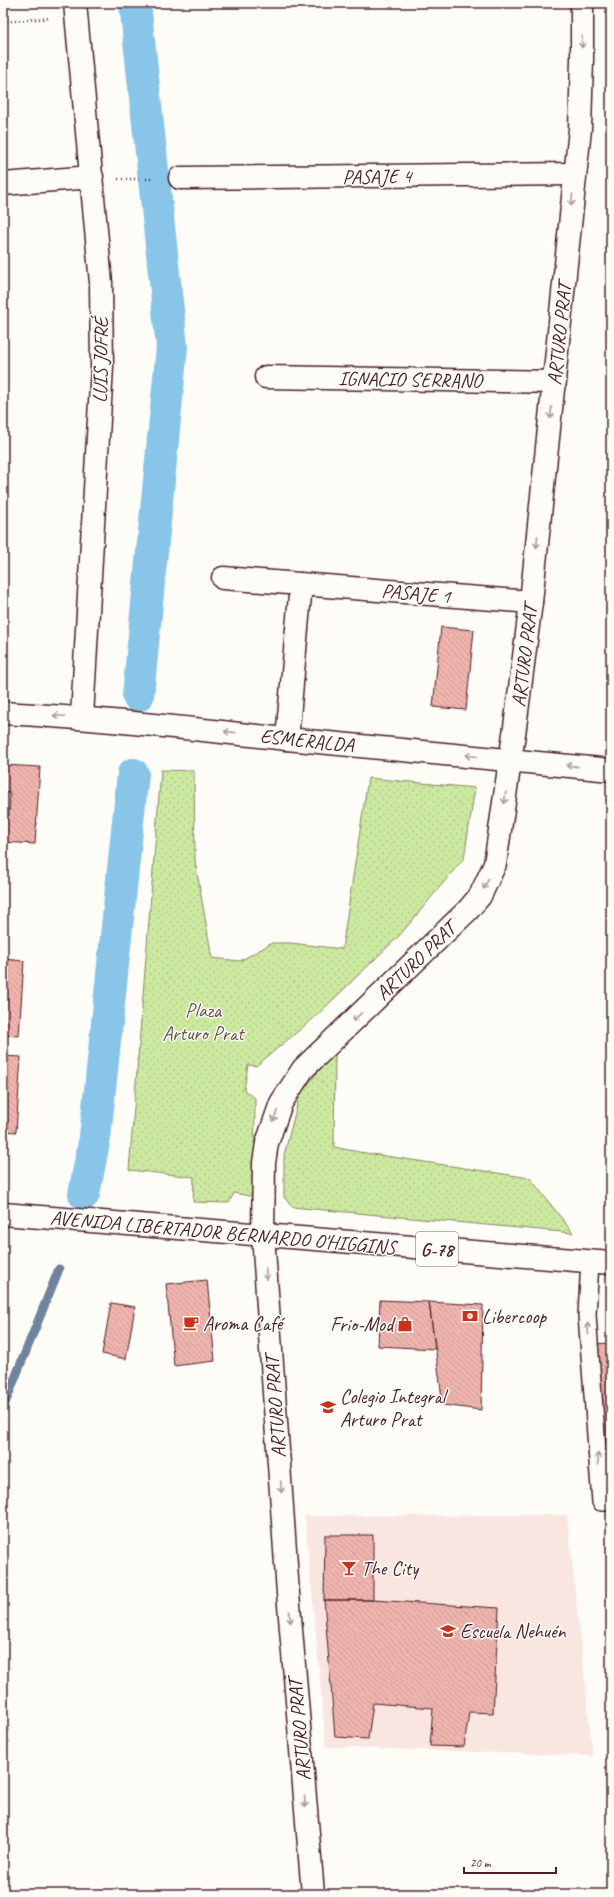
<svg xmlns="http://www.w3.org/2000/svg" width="614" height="1897" font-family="Caveat,sans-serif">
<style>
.built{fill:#f9e6e1}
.green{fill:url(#green-dots);stroke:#8b8466}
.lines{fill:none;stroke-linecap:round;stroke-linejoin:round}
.stream{stroke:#6f839c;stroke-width:9}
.canal{stroke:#88c5e8;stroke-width:32}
.building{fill:url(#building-back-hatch);stroke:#4a1f2b}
.service-casing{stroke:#4a1f2b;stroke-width:20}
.minor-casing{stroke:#4a1f2b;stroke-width:25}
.tertiary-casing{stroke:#4a1f2b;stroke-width:25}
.secondary-casing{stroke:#4a1f2b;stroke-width:25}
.primary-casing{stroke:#4a1f2b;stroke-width:25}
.path{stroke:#4a1f2b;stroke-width:2.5;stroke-dasharray:1 3;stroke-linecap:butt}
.service{stroke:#fdfcf7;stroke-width:17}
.minor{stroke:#fdfcf7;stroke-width:22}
.tertiary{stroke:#fdfcf7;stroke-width:22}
.secondary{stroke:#fdfcf7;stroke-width:22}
.primary{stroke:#fdfcf7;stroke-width:22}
.oneway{stroke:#ac999b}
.labels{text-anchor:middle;stroke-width:3;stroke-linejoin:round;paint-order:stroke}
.shield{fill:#fdfcf7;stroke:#806168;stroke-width:1}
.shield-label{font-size:19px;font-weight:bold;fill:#4a1f2b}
.street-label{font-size:20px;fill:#4a1f2b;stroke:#fdfcf7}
.park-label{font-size:20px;fill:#6a5248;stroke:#fdfcf7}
.poi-label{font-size:20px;fill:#4a1f2b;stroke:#fdfcf7;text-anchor:start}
</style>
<defs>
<pattern id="green-dots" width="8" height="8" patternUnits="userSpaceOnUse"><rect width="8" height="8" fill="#cce9a0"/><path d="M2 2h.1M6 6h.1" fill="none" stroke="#b1c78a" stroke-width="1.8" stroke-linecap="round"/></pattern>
<pattern id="building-back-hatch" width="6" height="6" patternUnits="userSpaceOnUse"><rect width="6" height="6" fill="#efb4ad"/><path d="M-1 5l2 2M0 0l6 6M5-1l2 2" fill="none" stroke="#ce9a95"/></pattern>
</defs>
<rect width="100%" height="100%" fill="#fdfcf7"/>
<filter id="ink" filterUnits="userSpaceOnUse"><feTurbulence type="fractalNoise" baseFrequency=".025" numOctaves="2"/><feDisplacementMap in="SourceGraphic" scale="8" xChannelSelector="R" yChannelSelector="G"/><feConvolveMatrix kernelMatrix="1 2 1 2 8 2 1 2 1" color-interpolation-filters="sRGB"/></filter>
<g filter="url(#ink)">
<!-- built -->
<path class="built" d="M567 1515 593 1756 326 1747 305 1516Z"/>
<!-- green -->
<path class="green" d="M161 770 194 771 195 861 212 958 240 961 272 943H291L342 949 368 778 475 788 464 858 400 935 314 1018 256 1066 248 1065 244 1090 255 1098 254 1197 234 1193 229 1203 193 1202 194 1177 129 1170Z
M335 1051 334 1147 359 1152 530 1178 573 1233 292 1207 284 1197V1155L300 1094Z"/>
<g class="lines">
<!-- stream -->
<path class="stream" d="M3 1408 59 1269"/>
<!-- canal -->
<path class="canal" d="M135 3 172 347 138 696
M84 1194 95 1137 133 774"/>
</g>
<!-- building -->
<path class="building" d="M441 627 474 630 466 710 433 707Z
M3 765 40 767 35 844 3 842V814L9 815 10 793 3 792Z
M3 959 24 961 19 1036 3 1035Z
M3 1056 21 1057 16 1132 3 1131Z
M207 1280 215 1361 174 1366 166 1284Z
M380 1300 429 1302 435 1349 378 1346Z
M429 1302 483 1305 481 1410 443 1405Z
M111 1303 135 1307 126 1359 102 1354Z
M611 1343V1447L601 1448 592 1344Z
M325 1535H373V1600H324Z
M324 1600H373L499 1608 493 1713 469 1712 464 1747 430 1746 433 1708 373 1703 368 1739 335 1737Z"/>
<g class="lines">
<defs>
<path id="service" d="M590 1261 587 1315 601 1502H611"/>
<path id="minor" d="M75 3 101 283 102 367 82 717
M180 178 574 174
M3 184 92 177
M266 377 555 382
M223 578 531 602
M287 739 301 584"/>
<g id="tertiary">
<path id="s1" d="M313 1894 288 1593 263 1235 264 1163 267 1143 281 1103 303 1069 468 910 480 896 495 864 515 727 531 602 580 129 582 60V3"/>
</g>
<path id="secondary" d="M3 713C98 718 192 729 287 739 395 750 503 759 611 770"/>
<path id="primary" d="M3 1214 611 1263"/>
</defs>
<!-- service casing -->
<use href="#service" class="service-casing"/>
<!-- minor casing -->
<use href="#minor" class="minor-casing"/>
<!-- tertiary casing -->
<use href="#tertiary" class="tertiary-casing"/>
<!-- secondary casing -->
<use href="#secondary" class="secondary-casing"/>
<!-- primary casing -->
<use href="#primary" class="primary-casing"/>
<!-- path -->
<path class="path" d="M3 22 50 18
M118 179H153"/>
<!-- service -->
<use href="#service" class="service"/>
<!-- minor -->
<use href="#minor" class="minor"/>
<!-- tertiary -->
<use href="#tertiary" class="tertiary"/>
<!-- secondary -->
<use href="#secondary" class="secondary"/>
<!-- primary -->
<use href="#primary" class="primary"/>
</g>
<!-- one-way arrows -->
<defs><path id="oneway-shaft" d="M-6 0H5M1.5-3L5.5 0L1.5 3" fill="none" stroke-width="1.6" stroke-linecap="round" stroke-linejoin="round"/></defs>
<g class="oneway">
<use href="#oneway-shaft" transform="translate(582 42) rotate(90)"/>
<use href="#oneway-shaft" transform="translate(572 200) rotate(95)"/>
<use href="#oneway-shaft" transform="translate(551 413) rotate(96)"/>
<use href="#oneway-shaft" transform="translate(537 542) rotate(96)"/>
<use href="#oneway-shaft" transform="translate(59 716) rotate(-177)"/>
<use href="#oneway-shaft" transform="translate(230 732) rotate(-173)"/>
<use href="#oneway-shaft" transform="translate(471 756) rotate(-175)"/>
<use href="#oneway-shaft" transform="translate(572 766) rotate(-174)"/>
<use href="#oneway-shaft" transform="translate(505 798) rotate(98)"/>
<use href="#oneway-shaft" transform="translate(486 884) rotate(117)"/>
<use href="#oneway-shaft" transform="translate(357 1017) rotate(136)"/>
<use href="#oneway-shaft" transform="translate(275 1116) rotate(113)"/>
<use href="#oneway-shaft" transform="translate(266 1274) rotate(86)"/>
<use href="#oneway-shaft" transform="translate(588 1329) rotate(-94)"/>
<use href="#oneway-shaft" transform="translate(598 1459) rotate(-94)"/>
<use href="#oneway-shaft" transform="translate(281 1487) rotate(86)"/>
<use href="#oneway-shaft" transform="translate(290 1617) rotate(85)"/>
<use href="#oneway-shaft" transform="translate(305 1802) rotate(85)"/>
</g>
</g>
<!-- icons -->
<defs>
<symbol id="bank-bare" viewBox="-9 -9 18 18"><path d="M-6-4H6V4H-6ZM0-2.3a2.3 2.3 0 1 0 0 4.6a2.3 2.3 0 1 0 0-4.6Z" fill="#c8321e" stroke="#fdfcf7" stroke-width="2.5" paint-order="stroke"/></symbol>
<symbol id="cafe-bare" viewBox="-9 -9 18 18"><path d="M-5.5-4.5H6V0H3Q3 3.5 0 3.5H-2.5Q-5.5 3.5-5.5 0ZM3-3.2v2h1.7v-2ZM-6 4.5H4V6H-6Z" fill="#c8321e" stroke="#fdfcf7" stroke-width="2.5" paint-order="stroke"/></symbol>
<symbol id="shop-bare" viewBox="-9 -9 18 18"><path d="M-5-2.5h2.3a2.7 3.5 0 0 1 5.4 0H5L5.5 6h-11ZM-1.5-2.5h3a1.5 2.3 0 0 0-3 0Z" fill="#c8321e" stroke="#fdfcf7" stroke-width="2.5" paint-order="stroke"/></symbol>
<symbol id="school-bare" viewBox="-9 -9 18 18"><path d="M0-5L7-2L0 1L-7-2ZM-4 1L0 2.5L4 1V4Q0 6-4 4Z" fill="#c8321e" stroke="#fdfcf7" stroke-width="2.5" paint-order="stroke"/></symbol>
<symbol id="bar-bare" viewBox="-9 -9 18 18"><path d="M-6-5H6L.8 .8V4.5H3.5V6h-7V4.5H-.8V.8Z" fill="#c8321e" stroke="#fdfcf7" stroke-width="2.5" paint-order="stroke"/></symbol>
</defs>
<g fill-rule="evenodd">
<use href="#bank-bare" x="459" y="1305" width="22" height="22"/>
<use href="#cafe-bare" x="180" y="1312" width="22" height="22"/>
<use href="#shop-bare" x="394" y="1313" width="22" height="22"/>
<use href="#school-bare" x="317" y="1396" width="22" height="22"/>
<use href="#bar-bare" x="338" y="1557" width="22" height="22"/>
<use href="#school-bare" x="437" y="1620" width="22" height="22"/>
</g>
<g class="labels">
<!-- shield labels -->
<rect class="shield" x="416" y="1232" width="42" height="34" rx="3"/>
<g class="shield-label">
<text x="437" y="1256">G-78</text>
</g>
<!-- street labels -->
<g class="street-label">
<text transform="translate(377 176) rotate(-1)" y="7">PASAJE 4</text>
<text transform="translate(559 334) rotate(-84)" y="7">ARTURO PRAT</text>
<text transform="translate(100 360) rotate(-89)" y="7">LUIS JOFRÉ</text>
<text transform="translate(410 379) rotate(1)" y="7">IGNACIO SERRANO</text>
<text transform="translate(416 593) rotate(5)" y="7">PASAJE 1</text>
<text transform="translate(524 656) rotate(-83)" y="7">ARTURO PRAT</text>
<text transform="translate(307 740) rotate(6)" y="7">ESMERALDA</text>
<text dy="7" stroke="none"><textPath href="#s1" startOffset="992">ARTURO PRAT</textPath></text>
<text transform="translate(223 1232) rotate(5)" y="7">AVENIDA LIBERTADOR BERNARDO O'HIGGINS</text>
<text transform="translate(275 1407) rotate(-94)" y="7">ARTURO PRAT</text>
<text transform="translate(299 1730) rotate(-95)" y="7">ARTURO PRAT</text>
</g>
<!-- park labels -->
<g class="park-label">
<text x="203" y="1017">Plaza<tspan x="203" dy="23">Arturo Prat</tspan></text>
</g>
<!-- poi labels -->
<g class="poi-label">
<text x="482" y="1323">Libercoop</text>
<text x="203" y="1330">Aroma Café</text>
<text x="393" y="1331" text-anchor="end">Frio-Mod</text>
<text x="340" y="1403">Colegio Integral<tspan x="340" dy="23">Arturo Prat</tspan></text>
<text x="361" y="1575">The City</text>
<text x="460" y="1638">Escuela Nehuén</text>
</g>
</g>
<!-- margin -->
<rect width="614" height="1897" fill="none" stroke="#fdfcf7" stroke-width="16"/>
<rect x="8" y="8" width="598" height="1881" fill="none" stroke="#4a1f2b" stroke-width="1.5" filter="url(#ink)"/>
<!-- scale -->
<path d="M464 1867v6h92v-6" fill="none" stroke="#4a1f2b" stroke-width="2"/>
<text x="470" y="1867" font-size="12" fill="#4a1f2b" stroke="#fdfcf7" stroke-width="3" paint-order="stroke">20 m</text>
</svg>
